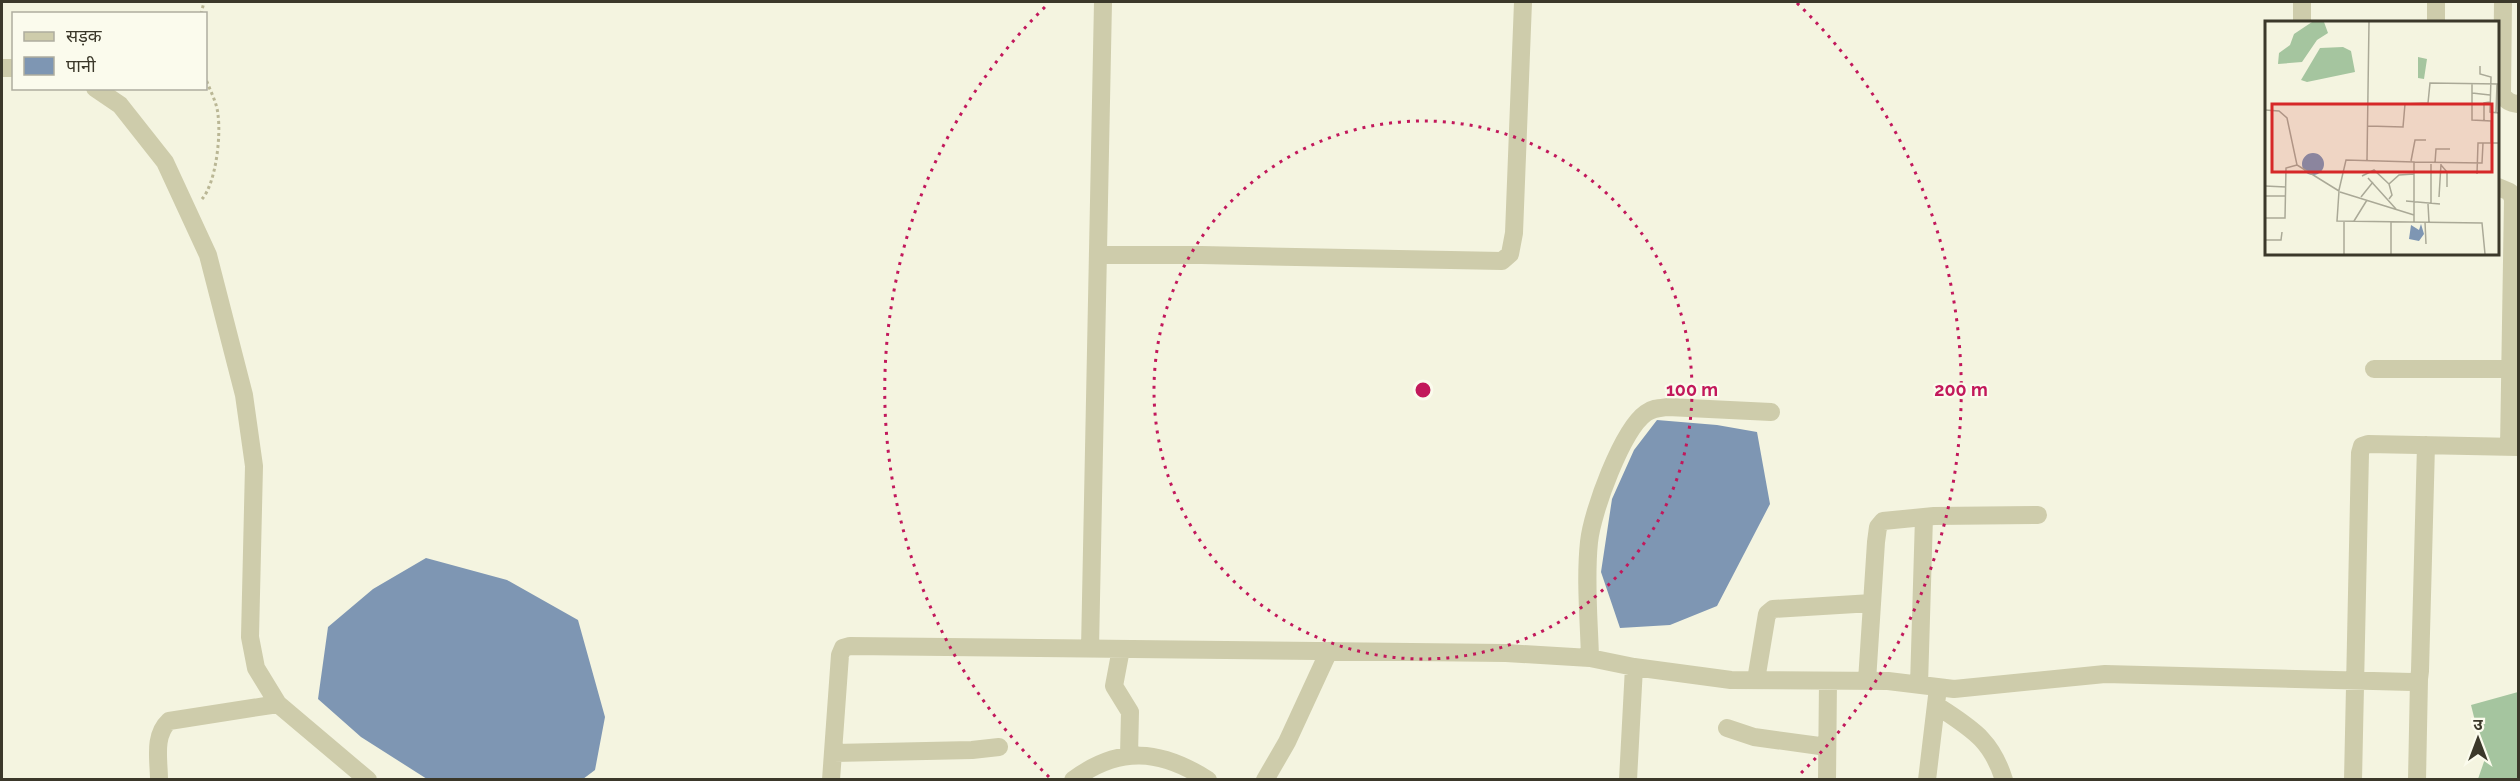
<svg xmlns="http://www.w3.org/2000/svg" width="2520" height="781" font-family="Raleway,'Noto Sans Devanagari',sans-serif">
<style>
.green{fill:#a5c59f}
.water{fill:#7e96b3}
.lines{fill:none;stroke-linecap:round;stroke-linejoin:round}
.path{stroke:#bab795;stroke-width:3;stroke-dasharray:3 3;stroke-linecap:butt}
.minor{stroke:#ceccab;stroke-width:18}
.ring{fill:none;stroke:#c2185b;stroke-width:3;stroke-dasharray:3 6}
.inset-road{fill:none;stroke:#aaa997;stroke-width:1.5}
.view{fill:#d62828;fill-opacity:0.15;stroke:#d62828;stroke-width:3}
.inset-edge{fill:none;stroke:#3b382a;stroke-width:3}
.centre{fill:#c2185b;stroke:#fbfbed;stroke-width:3}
.ring-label{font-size:18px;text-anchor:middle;font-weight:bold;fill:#c2185b;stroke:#fbfbed;stroke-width:4.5;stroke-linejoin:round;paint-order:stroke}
</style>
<rect width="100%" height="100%" fill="#f4f4e0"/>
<!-- green -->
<path class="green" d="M2518 692V779H2478L2487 753 2477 729 2471 705Z"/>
<!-- water -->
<path class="water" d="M1657 420 1717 425 1757 432 1770 504 1717 606 1670 625 1620 628 1601 572 1612 499 1634 450Z
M426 558 507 580 578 620 605 717 595 770 583 779H427L361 737 318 699 328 627 373 589Z"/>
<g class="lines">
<!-- path -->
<path class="path" d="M201 14 204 2
M202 199C216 183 221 136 218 115 217 102 210 91 206 79"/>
<!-- minor -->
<path class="minor" d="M2302 2V22
M2503 2 2502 94C2506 101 2510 103 2518 104
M2436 22V2
M2 68H14
M95 88 120 105 165 162 208 255 244 395 254 466 250 637 256 668 278 704 368 780
M2498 187 2510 192 2513 199 2509 447
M1098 255H1201L1502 261 1510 254 1514 233 1523 2
M2374 369H2511
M1090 649 1103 2
M1121 649 1114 686 1130 712 1129 755
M1590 658C1589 620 1585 580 1589 542 1592 512 1622 430 1646 413 1653 408 1659 408 1668 407L1771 412
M1634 667 1731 680 1888 681 1954 689 2105 674 2412 682 2419 679 2420 671 2426 445
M1756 680 1767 614 1773 609 1872 603
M1867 681 1876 542 1878 527 1883 521 1934 516 2038 515
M1919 685 1924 517
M1936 705C1970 728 1991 738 2004 780
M1727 728 1754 737 1827 747
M834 753 972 750 999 747
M159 780C159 760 153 736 169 721L278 704
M831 780 840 655 843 648 850 646 1506 653 1590 658 1634 667 1628 780
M1073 780C1119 746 1160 749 1208 780
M1265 780 1287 742 1329 651
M1827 780 1828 681
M1927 780 1937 696
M2353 780 2360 453 2362 446 2368 444 2518 447
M2417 780 2419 679"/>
</g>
<!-- distance rings -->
<g class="ring">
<circle cx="1423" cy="390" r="269"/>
<path d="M1049 777A538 538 0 0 1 1049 3M1797 3A538 538 0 0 1 1797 777"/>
</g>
<!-- overview -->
<g transform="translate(2265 21)">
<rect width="234" height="234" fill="#f4f4e0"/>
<path d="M47 1H59L63 12 52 19 37 41 13 43 14 32 25 24 29 13ZM78 26 86 30 90 51 42 61 36 59 55 27ZM153 36 162 38 159 58 153 57Z" fill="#a5c59f"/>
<path d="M37 143a11 11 0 1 1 22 0a11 11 0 1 1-22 0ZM156 203 159 213 154 220 144 218 146 204 154 209Z" fill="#7e96b3"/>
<path class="inset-road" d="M215 45V53L226 56 225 91 234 92M207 63V99L226 100V122M207 72 225 74M0 89 14 90 22 97 32 144 74 170 72 200 217 202 220 233M231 92 232 63M219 99V82L225 81M103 105 138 106 140 83 163 82 165 62 234 63M102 139 104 1M146 140 150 119H161M149 141 217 142 218 122M170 142 171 128H185M166 143V183M176 144 182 151V166M212 153 213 122H234M97 155 109 149 124 163M103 157 131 188M0 165 21 166M74 169 81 139 149 141V201M75 171 149 194M0 175H21M96 176 108 161M174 176 176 143M124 178 127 174 124 163 134 154 149 153M141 180 175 183M163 183 164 201M0 197H20L21 147 32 144M89 200 102 179M160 201 161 223M0 219H16L17 211M79 233V200M126 233V201"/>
<path class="view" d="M7 83H227V151H7Z"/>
<rect width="234" height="234" class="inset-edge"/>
</g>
<circle cx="1423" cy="390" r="9" class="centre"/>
<g class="ring-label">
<text x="1692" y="396">100 m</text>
<text x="1961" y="396">200 m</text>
</g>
<!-- border -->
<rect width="2520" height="781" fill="none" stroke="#3b382a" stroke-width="6"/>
<!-- legend -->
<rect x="12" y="12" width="195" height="78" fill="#fbfbed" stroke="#aead9f" stroke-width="1.5"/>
<rect x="24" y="32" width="30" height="9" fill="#ceccab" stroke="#aead9f" stroke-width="1.5"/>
<text x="66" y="42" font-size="18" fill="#3b382a">सड़क</text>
<rect x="24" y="57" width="30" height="18" fill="#7e96b3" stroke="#aead9f" stroke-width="1.5"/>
<text x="66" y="72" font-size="18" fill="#3b382a">पानी</text>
<!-- north arrow -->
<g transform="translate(2478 739)" stroke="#fbfbed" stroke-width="4.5" paint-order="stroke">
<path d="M0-4.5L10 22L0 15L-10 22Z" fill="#3b382a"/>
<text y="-9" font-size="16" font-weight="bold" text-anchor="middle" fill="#3b382a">उ</text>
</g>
</svg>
